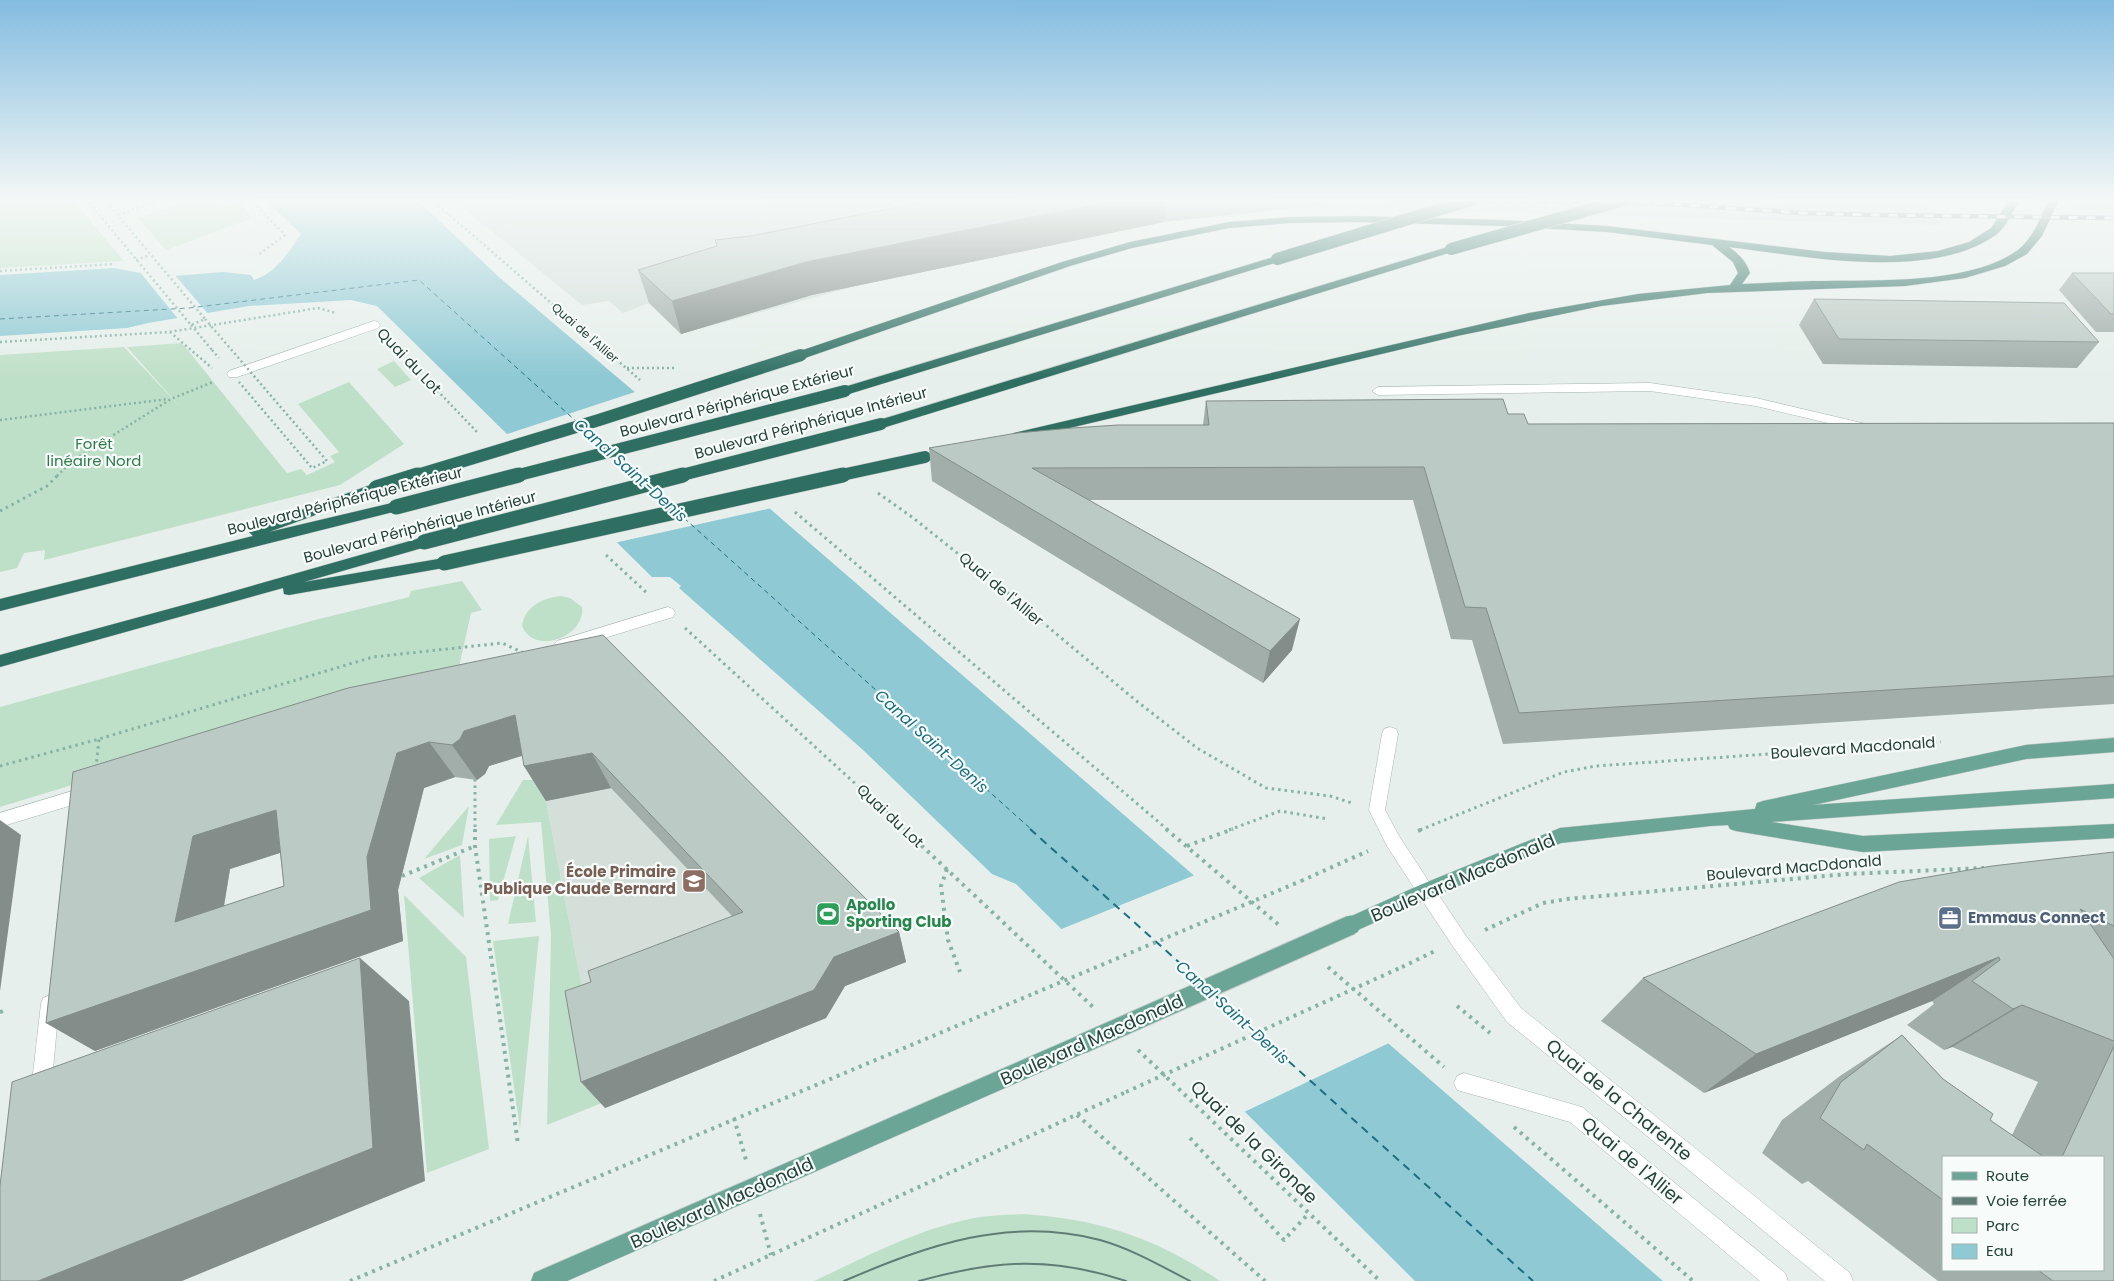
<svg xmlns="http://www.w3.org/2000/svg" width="2114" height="1281" font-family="Poppins,sans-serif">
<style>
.built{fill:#d4dfda}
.green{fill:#bfe0c8}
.water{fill:#8ec9d4}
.pier{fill:#e6efeb}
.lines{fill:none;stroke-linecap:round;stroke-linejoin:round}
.ferry-far1{stroke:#1c6f80;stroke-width:1;stroke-dasharray:5 4;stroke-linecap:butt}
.ferry{stroke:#1c6f80;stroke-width:2;stroke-dasharray:8 6;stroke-linecap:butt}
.lane-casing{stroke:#a8b8b2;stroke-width:1}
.street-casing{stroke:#a8b8b2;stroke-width:1}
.primary-casing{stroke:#c2cac8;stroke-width:1}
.highway-casing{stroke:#c2cac8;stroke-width:1}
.path-far2{stroke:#86b3a5;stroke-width:2.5;stroke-dasharray:2 3;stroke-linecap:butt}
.path-far1{stroke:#86b3a5;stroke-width:3;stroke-dasharray:2.5 4;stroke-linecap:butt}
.path{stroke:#86b3a5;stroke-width:4;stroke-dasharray:3 5;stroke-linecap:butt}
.lane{fill:#fff;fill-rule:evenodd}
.street{fill:#fff;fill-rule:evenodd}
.primary{fill:#6aa596;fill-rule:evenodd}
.highway{fill:#2f6f62;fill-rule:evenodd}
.tram{stroke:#5f7d75;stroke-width:2}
.rail-casing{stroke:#5f7d75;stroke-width:4.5}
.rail{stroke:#f7fbf9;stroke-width:3;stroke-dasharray:9;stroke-linecap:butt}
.primary-bridge-casing{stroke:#c2cac8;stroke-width:21;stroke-linecap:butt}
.highway-bridge-far1-casing{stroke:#c2cac8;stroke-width:13;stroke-linecap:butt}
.highway-bridge-casing{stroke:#c2cac8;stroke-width:16;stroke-linecap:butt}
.path-bridge-far1{stroke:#86b3a5;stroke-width:2.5;stroke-dasharray:2 3;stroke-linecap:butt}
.path-bridge{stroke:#86b3a5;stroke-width:4;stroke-dasharray:3 5;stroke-linecap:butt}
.primary-bridge{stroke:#6aa596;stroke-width:19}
.highway-bridge-far1{stroke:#2f6f62;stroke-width:12}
.highway-bridge{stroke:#2f6f62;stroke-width:15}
.wall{fill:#a1aea9;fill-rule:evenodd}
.shaded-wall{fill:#838d89}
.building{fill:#bbcac4;stroke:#838d89;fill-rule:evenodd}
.labels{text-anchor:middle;stroke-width:4.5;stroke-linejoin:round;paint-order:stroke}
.far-street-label{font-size:12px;fill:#24423a;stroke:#f7fbf9}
.street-label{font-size:15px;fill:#24423a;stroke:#f7fbf9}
.park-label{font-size:15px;fill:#2d7a4b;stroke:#f7fbf9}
.education-label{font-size:15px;font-weight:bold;fill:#785e54;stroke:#f7fbf9;text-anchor:end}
.leisure-label{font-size:15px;font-weight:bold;fill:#27864d;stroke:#f7fbf9;text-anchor:start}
.service-label{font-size:15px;font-weight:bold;fill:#4e5e75;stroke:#f7fbf9;text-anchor:start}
.water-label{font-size:16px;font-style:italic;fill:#1c6f80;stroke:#f7fbf9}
.near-street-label{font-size:18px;fill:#24423a;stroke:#f7fbf9}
</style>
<rect width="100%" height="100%" fill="#e6efeb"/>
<!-- built -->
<path class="built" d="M452 199H1919L1941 225 1291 207 1138 223 871 282 681 334 649 303 623 313 609 301 582 305Z
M661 713 906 962 845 986 826 1018 605 1108 537 753Z"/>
<!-- green -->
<path class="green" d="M0 199H72L124 261 0 268Z
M191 199H215L213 200 221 208 238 202 253 218 166 250 138 218Z
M2083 199H2114V211L2078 209Z
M182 343 287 473 301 469 307 475 335 462 330 456 339 452 298 404 349 382 404 444 340 485 44 560 45 550 24 553 17 568 0 572V355L124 347 181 408 127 347Z
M394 361 411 380 395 387 377 369Z
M462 581 482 610 471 613 459 667 0 807V707L315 620 409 597 411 591Z
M561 596 570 598 582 607C586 637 534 656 522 626 525 606 543 598 561 596Z
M523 780H542L604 1102 547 1125 551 935 541 822 496 825Z
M469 806 462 845 424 859Z
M516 836 498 900 490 901 489 839Z
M528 836 536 922 508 924Z
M460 855 464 918 419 878Z
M404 895 466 957 489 1149 427 1173Z
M539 936 520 1129 493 941Z
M1022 1214C1100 1219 1156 1238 1220 1281H814C868 1256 921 1227 980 1217 994 1215 1008 1215 1022 1214Z"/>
<!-- water -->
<path class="water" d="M265 199H416L499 277 643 399 1663 1281H1415L1016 884 992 874 862 749 679 588 681 586 670 577H652L377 306 351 300 249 306 148 323 127 328 0 336V275L114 268 161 277 223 272 251 275 254 280C276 273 288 253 301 234Z"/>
<!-- pier -->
<path class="pier" d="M139 271 161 275 174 274 209 315 179 320Z
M638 391 772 508 614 543 504 435Z
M1195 875 1389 1043 1242 1113 1059 930Z"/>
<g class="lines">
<!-- ferry-far1 -->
<path class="ferry-far1" d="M0 319 189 308 419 280 577 422
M585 429 605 447
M615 456 640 478
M652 489 670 505
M684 518 1032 830"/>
<!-- ferry -->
<path class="ferry" d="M1030 829 1200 981
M1216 996 1533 1281"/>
<defs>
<path id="lane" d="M1650 383 1756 398 1866 424 1872 428 1866 432 1756 406 1650 391 1378 395 1372 391 1378 387Z
M1390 727 1396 729 1398 734 1385 810 1399 836 1435 891 1432 897 1426 899 1420 897 1387 846 1369 810 1382 734 1384 729Z
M1464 1073 1582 1107 1785 1273 1788 1281H1760L1570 1122 1457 1090 1454 1083 1457 1076Z"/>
<path id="street" d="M374 321 378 322 380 325 378 328 237 377H229L227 374 229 371Z
M668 607 673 609 675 613 673 617 562 651 557 649 554 645 557 641Z
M89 786 95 788 97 793 95 798 0 827V813Z
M1426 883 1432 885 1466 936 1521 1008 1850 1273 1853 1281H1825L1507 1022 1454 948 1420 897 1417 891 1420 885Z
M50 995 57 998 59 1004 51 1091 48 1098 41 1101 34 1098 31 1091 41 1004 43 998Z"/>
<path id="primary" d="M2114 738V752L2026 759 1813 805 2114 784V798L1771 822 1863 836 2114 824V838L1863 852 1736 831 1730 829 1728 825 1710 826 1561 843 1432 897 1351 933 1345 931 1342 925 1345 919 1420 885 1560 828 1755 809 1757 803 1763 801 2026 745Z
M1082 1034 1089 1037 1092 1044 1089 1051 567 1281H531L534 1273Z"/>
<path id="highway" d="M2010 199H2020C2014 209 2007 226 1997 234 1932 282 1804 256 1729 247 1739 254 1746 261 1750 273L1742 284C1770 283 1797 281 1825 281 1881 280 1971 284 2018 250 2034 237 2041 217 2049 199H2059L2042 236 2027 254 2005 266 1965 278 1905 286 1707 293 1601 306 1457 336 1019 440 1013 436 1014 433 1529 313 1638 294 1730 285 1738 273 1733 262 1712 245 1607 232 1503 226 1357 222 1290 223 1229 228 1132 248 1070 266 805 358 801 359 795 355 797 352 1062 262 1130 242 1229 222 1290 217 1357 216 1503 220 1607 226 1825 252 1890 256 1938 251 1969 242 1991 228Z
M1451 246 1456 249 1455 251 886 427 881 428 875 424 876 421Z
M1277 256 1281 257 1283 259 1281 261 849 394 845 395 839 391 841 388Z
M376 483 381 485 383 488 381 491 269 532 396 502 401 504 403 507 401 510 0 611V599L253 536 249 532 251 528Z
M424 537 429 538 431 542 429 546 304 582 444 558 449 559 451 563 449 567 289 595 284 594 283 588 0 667V655L213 597Z"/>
</defs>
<!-- lane casing -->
<use href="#lane" class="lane-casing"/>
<!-- street casing -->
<use href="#street" class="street-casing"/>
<!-- primary casing -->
<use href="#primary" class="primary-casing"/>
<!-- highway casing -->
<use href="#highway" class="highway-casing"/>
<!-- path-far2 -->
<path class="path-far2" d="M86 199 191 325 205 319 104 199
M250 199 285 235 258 255
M431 199 640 380
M118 215 163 199
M136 260 150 255
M0 271 115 264
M170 332 212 368
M389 340 477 432
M0 342 169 332 318 308 336 313
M212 350 219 358
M627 368H675
M0 420 168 399
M57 476 72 461 171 399 213 382"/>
<!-- path-far1 -->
<path class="path-far1" d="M878 493 912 517 1010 595 1134 699 1197 748 1266 788 1330 796 1352 803
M0 511 47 486 58 475
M795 512 1168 830
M606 555 647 593
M685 628 906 830
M0 766 99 739 373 657 502 643 526 654
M96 768 99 739
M475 779V830
M1229 830 1280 811 1328 819
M1420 830 1564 772 1596 766 1941 742"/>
<!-- path -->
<path class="path" d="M475 829V846L518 1144
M904 829 1094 1008
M1166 829 1279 925
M1418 831 1423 829
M1187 846 1233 829
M947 869 941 886 948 940 960 972
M402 876 475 846
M1301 881 1368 851
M1485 930 1543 903 1567 899 1848 874 1984 868
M1328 967 1444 1067
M1402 967 1435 951
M1457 1006 1490 1033
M0 1012 6 1010
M1138 1050 1380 1281
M1077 1115 1265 1281
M734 1118 746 1160
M1514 1127 1693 1281
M1190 1138 1284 1240 1309 1213
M760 1214 771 1255
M350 1281 1035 993
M714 1281 1126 1092"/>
<!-- lane -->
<use href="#lane" class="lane"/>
<!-- street -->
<use href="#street" class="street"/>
<!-- primary -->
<use href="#primary" class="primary"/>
<!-- highway -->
<use href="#highway" class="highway"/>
<!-- tram -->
<path class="tram" d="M844 1281C928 1245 1008 1216 1100 1240 1132 1249 1161 1266 1190 1281
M919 1281C995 1260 1050 1256 1126 1281"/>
<defs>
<path id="rail" d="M1385 199 1655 203 1801 213 1873 215 2114 218"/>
</defs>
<!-- rail casing -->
<use href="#rail" class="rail-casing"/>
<!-- rail -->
<use href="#rail" class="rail"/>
<defs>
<path id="primary-bridge" d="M1082 1044 1351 925"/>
<path id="highway-bridge-far1" d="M1451 249 1627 199
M1277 259 1474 199
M414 476 599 420 801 355
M515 476 845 391
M678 476 881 424
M837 476 925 457"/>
<path id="highway-bridge" d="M376 488 418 475
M396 507 519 475
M424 542 683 475
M444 563 843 475"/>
</defs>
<!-- primary-bridge casing -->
<use href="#primary-bridge" class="primary-bridge-casing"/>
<!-- highway-bridge-far1 casing -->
<use href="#highway-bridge-far1" class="highway-bridge-far1-casing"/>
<!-- highway-bridge casing -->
<use href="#highway-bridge" class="highway-bridge-casing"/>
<!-- path-bridge-far1 -->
<path class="path-bridge-far1" d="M205 319 327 461 312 468 239 382
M191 325 212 350"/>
<!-- path-bridge -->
<path class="path-bridge" d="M1035 993 1301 881
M1126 1092 1402 967"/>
<!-- primary-bridge -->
<use href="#primary-bridge" class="primary-bridge"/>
<!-- highway-bridge-far1 -->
<use href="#highway-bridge-far1" class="highway-bridge-far1"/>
<!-- highway-bridge -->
<use href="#highway-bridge" class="highway-bridge"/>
</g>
<!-- wall -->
<path class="wall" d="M939 199H1323L1322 205 1164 222 812 295 681 334 649 303 638 270 751 236Z
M2072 273H2114V332H2096L2059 290Z
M1814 299 2099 342 2077 368 1823 364 1799 325Z
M1206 401 1508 414 1528 424 2114 423V704L1503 744 1472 640 1451 639 1413 500H1090L1292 650 1263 683 932 481 929 448 1203 425Z
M603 635 899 932 906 962 845 986 826 1018 605 1108 591 982 732 916 611 788 546 801 524 766 522 756 489 766 485 774 477 780 455 777 424 788 398 890 403 941 95 1051 46 1023 73 772ZM280 853 284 886 224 906 230 869Z
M2114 852V1281H1938L1808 1181 1802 1184 1762 1153 1782 1120 1840 1076 1902 1035 1943 1079 1990 1120 2012 1135 2038 1082 1952 1047 1944 1050 1907 1025 1934 1004 1932 1001 1704 1093 1601 1021 1643 978ZM1943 1157H2103V1270H1943Z"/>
<!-- shaded-wall -->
<path class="shaded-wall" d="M1123 199H1166L1164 222 812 295 681 334 672 301 806 262Z
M1300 619 1292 650 1263 683 1270 651Z
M515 715 537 751 489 766 485 774 477 780 452 745 464 731Z
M429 742 455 777 424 788 398 890 403 941 95 1051 46 1023 367 857 397 753Z
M592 753 611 788 546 801 524 766Z
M276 810 310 843 230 869 216 953 175 922 193 836Z
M0 820 21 835 0 991Z
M899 932 906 962 845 986 826 1018 605 1108 581 1082 834 957Z
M1999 957 1932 1001 1704 1093 1756 1054Z
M360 958 409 1001 425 1181 182 1281H38Z
M2022 1005 1952 1047 1944 1050 2013 1009Z"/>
<!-- building -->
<path class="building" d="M939 199H1123L806 262 672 301 638 270 717 246 715 240 751 236Z
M2072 273H2114V314H2111Z
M1814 299 2064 303 2099 342 1839 339Z
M1503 399 1508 414H1524L1528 424 2114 423V676L1519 713 1486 608 1465 607 1424 467 1032 468 1300 619 1270 651 929 448 1017 433 1072 428 1118 425H1209L1206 401Z
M603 635 899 932 834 957 814 990 581 1082 565 991 591 982 588 971 743 912 592 753 524 766 515 715 464 731 460 739 452 745 429 742 397 753 367 857 371 910 46 1023 73 772 348 688ZM276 810 284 886 175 922 193 836Z
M2114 852V926L2080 909 2114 959V1041L2022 1005 2013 1009 1972 981 2000 960 1999 957 1756 1054 1643 978 1899 882 1992 866Z
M360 958 373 1148 38 1281H0V1186L12 1082Z
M1902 1035 1943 1079 1993 1114 1990 1120 2044 1157H1943V1200L1867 1144 1864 1150 1820 1118 1841 1082Z
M2114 1046V1281H2053L2038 1270H2103V1157H2062Z"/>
<!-- sky -->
<linearGradient id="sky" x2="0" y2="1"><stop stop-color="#84bce0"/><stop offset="0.53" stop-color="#f4f8f6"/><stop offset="1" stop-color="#f4f8f6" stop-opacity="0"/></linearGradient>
<rect width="2114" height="378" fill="url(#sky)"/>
<!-- icons -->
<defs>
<symbol id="school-square" viewBox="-11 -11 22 22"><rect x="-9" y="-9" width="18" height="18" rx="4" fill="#8d6e63" stroke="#f7fbf9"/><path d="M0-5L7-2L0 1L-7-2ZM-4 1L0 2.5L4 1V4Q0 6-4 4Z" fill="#fff"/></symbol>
<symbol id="stadium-square" viewBox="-11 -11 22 22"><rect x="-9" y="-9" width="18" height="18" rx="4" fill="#2e9e5b" stroke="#f7fbf9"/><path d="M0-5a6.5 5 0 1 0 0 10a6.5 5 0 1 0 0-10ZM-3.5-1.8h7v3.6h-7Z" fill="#fff"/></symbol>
<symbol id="office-square" viewBox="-11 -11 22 22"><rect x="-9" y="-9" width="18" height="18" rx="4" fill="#5c6f8a" stroke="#f7fbf9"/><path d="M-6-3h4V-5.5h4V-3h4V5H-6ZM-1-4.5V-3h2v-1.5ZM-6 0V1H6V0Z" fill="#fff"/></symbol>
</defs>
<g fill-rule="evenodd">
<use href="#school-square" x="680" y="867" width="28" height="28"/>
<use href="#stadium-square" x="814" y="900" width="28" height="28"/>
<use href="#office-square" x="1936" y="904" width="28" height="28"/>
</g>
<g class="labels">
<!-- far-street labels -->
<g class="far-street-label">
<text transform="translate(585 333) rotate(41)" y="4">Quai de l'Allier</text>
</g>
<!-- street labels -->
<g class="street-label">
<text transform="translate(409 361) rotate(46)" y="5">Quai du Lot</text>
<text transform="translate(737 401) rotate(-15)" y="5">Boulevard Périphérique Extérieur</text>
<text transform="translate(811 423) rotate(-15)" y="5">Boulevard Périphérique Intérieur</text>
<text transform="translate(345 501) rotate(-14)" y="5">Boulevard Périphérique Extérieur</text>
<text transform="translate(420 527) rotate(-15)" y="5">Boulevard Périphérique Intérieur</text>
<text transform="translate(1001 589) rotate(40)" y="5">Quai de l'Allier</text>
<text transform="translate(1853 748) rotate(-4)" y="5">Boulevard Macdonald</text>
<text transform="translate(890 816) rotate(43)" y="5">Quai du Lot</text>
<text transform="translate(1794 868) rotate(-5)" y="5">Boulevard MacDdonald</text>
</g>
<!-- park labels -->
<g class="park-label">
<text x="94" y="449">Forêt<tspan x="94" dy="17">linéaire Nord</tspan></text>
</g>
<!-- education labels -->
<g class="education-label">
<text x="676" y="877">École Primaire<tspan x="676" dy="17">Publique Claude Bernard</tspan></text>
</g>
<!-- leisure labels -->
<g class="leisure-label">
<text x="846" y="910">Apollo<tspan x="846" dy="17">Sporting Club</tspan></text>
</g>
<!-- service labels -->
<g class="service-label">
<text x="1968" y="923">Emmaus Connect</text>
</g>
<!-- water labels -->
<g class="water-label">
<text transform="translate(631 470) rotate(42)" y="6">Canal Saint-Denis</text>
<text transform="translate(932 741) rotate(42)" y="6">Canal Saint-Denis</text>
<text transform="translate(1233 1012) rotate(42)" y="6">Canal Saint-Denis</text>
</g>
<!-- near-street labels -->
<g class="near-street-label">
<text transform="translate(1463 878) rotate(-23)" y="6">Boulevard Macdonald</text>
<text transform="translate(1092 1040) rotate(-24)" y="6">Boulevard Macdonald</text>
<text transform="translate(1619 1100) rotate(39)" y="6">Quai de la Charente</text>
<text transform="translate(1254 1142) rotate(44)" y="6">Quai de la Gironde</text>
<text transform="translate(1632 1161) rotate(40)" y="6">Quai de l'Allier</text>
<text transform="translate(722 1203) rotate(-24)" y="6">Boulevard Macdonald</text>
</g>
</g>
<!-- legend -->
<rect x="1942" y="1156" width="162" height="115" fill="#f7fbf9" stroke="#a3b1ad"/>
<rect x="1952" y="1172" width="25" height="8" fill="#6aa596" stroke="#a3b1ad"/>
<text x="1986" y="1181" font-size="15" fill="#24423a">Route</text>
<rect x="1952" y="1197" width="25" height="8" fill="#5f7d75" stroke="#a3b1ad"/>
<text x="1986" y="1206" font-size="15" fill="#24423a">Voie ferrée</text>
<rect x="1952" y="1218" width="25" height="15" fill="#bfe0c8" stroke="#a3b1ad"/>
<text x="1986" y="1231" font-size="15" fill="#24423a">Parc</text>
<rect x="1952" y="1244" width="25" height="15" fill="#8ec9d4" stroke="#a3b1ad"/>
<text x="1986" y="1256" font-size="15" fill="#24423a">Eau</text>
</svg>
